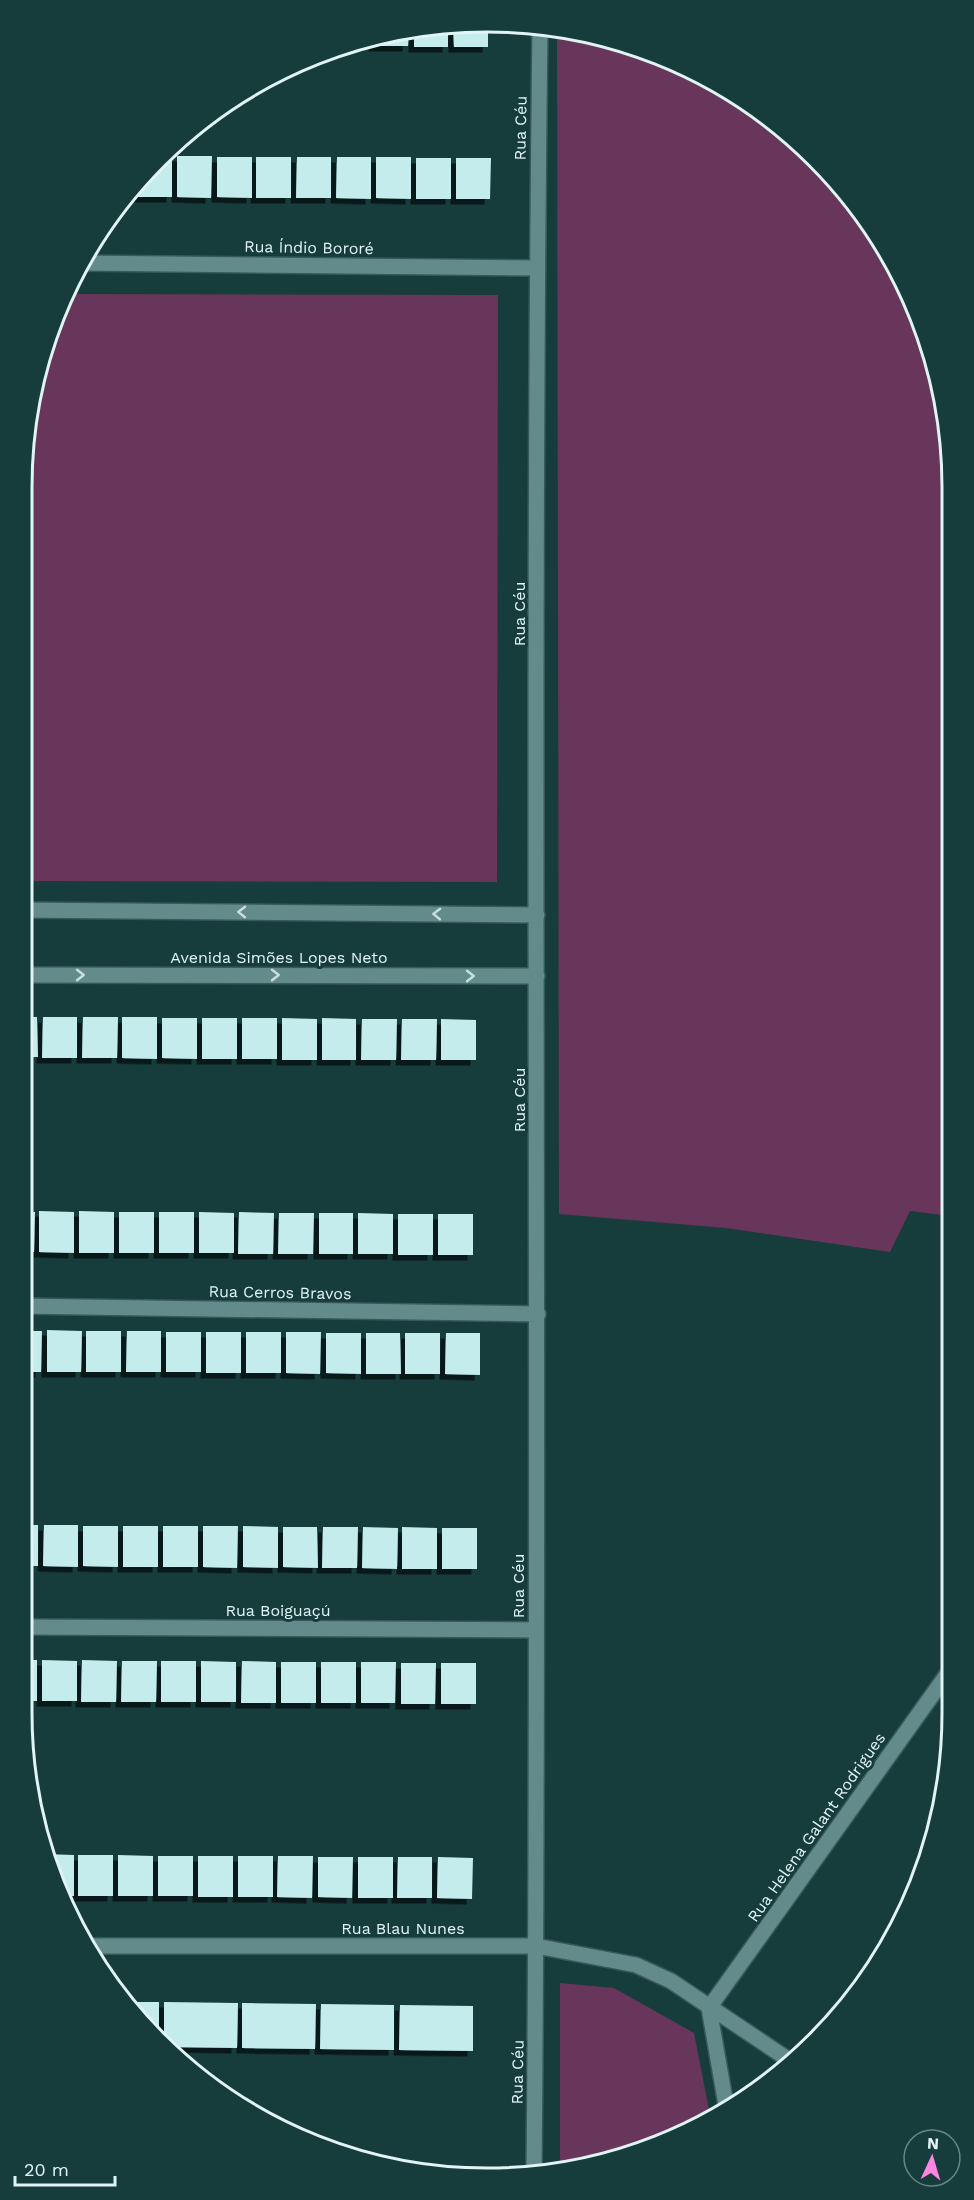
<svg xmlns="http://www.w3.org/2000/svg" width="974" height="2200" font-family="'Work Sans',sans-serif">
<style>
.green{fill:#68365b}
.building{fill:#c4eced;filter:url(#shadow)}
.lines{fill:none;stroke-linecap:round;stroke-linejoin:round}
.minor-casing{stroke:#375959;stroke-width:18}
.minor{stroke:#648b8b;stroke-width:15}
.oneway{stroke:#c7dfdf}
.labels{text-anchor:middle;stroke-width:6;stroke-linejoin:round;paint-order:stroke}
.street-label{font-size:16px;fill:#e0f4f4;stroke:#173c3c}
.rim{fill:none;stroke:#e0f4f4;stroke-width:3}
</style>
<defs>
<filter id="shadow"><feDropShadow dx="-5.5" dy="5.5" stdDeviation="0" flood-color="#0009"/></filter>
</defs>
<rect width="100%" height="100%" fill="#173c3c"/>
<!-- green -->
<path class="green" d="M557 28 578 30 665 56 770 117 856 203 917 308 949 426 951 1229 942 1215 910 1211 890 1252 726 1228 559 1214Z
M64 294 498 295 497 882 21 881V487L30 396 56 309Z
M560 1983 614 1988 694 2033 711 2120 578 2170 560 2172Z"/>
<!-- building -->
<path class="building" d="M488 21V47H454L453 24Z
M448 25V47H414V28Z
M409 29 408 46H374V37L396 30Z
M369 38V46H344Z
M159 156H172V197H137V183Z
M177 156H212L211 198 177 197Z
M217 157H252V198L217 197Z
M256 157H291V198H256Z
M297 157H331V198H296Z
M337 157H371V199L336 198Z
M376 157H411V199L376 198Z
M416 158H451V199H416Z
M456 158H491L490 199H456Z
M21 1017H37L38 1057H21Z
M43 1017H77V1058H42Z
M83 1017H118L117 1058H82Z
M122 1017H157V1059L122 1058Z
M162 1018H197V1059L162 1058Z
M202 1018H237V1059H202Z
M242 1018H277V1059H242Z
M282 1018 317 1019V1060H282Z
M322 1018 356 1019V1060H322Z
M362 1019H397L396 1060H361Z
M402 1019H437L436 1060H401Z
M441 1019 476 1020V1060H441Z
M21 1211 35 1212 34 1252H21Z
M39 1211 74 1212V1253L39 1252Z
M79 1211 114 1212V1253H79Z
M119 1212H154V1253H119Z
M159 1212H194V1253H159Z
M199 1212 234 1213V1253H199Z
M239 1212 274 1213 273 1254H238Z
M279 1213H314L313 1254H278Z
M319 1213H353V1254H319Z
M358 1213 393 1214V1254H358Z
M398 1214H433V1255H398Z
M438 1214H473V1255H438Z
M47 1330 82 1331 81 1372H47Z
M21 1331H42L41 1372H21Z
M86 1331H121V1372H86Z
M127 1331H161V1372H126Z
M166 1332H201V1372H166Z
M206 1332H241V1373H206Z
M246 1332H281V1373H246Z
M286 1332H321L320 1374 286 1373Z
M326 1333H361V1374L326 1373Z
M366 1333H400L401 1374H366Z
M405 1333H440V1374H405Z
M446 1333H480V1375L445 1374Z
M21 1525H38V1566H21Z
M44 1525H78V1567L43 1566Z
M83 1526H118V1567L83 1566Z
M123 1526H158V1567H123Z
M163 1526H198V1567H163Z
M203 1526H238L237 1568 203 1567Z
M243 1526 278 1527V1568L243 1567Z
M283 1527H317L318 1568 283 1567Z
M323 1527H358L357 1568H322Z
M363 1527 398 1528 397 1569 362 1568Z
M402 1527 437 1528V1569H402Z
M442 1528H477V1569H442Z
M21 1660H37V1701H21Z
M42 1660 77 1661V1701H42Z
M82 1660 117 1661 116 1702H81Z
M122 1661H157L156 1702H121Z
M161 1661H196V1702H161Z
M201 1661 236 1662V1702H201Z
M242 1661 276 1662V1703H241Z
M281 1662H316V1703H281Z
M321 1662H356V1703H321Z
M361 1662H396L395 1703H361Z
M401 1663H436L435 1704H401Z
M441 1663H476V1704H441Z
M44 1854 74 1855V1896H61L46 1863Z
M78 1855H113V1896H78Z
M118 1855 153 1856V1896H118Z
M158 1856H193V1896H158Z
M198 1856H233V1897H198Z
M238 1856H273V1897H238Z
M278 1856H313L312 1898 277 1897Z
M318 1857H353L352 1898 318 1897Z
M358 1857H393V1898H358Z
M398 1857H432V1898H397Z
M438 1857 473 1858 472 1899 437 1898Z
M123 2002H159V2038L136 2020Z
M164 2002 238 2003 237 2048 169 2047 164 2042Z
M242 2003 316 2004 315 2049 242 2048Z
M321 2004 394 2005V2050L320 2049Z
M400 2005 473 2006V2051L399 2050Z"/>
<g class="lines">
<defs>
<path id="minor" d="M81 263 537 268
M21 910 537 915
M21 975 537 976
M21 1306 538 1314
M21 1627 535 1630
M83 1946H536L636 1965 671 1981 789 2060
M709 2008 953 1666
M709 2008 727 2111
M534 2174C541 1458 531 742 540 26"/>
</defs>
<!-- minor casing -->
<use href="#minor" class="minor-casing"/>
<!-- minor -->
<use href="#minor" class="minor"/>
</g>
<!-- one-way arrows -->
<defs><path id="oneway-chevron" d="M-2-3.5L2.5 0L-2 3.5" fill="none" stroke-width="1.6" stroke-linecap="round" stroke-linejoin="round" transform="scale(1.5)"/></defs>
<g class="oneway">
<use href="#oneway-chevron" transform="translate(242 912) rotate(-179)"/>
<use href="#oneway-chevron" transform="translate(437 914) rotate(-179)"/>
<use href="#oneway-chevron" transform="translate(80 975)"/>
<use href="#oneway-chevron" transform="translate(275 975)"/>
<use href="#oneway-chevron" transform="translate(470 976)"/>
</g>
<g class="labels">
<!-- street labels -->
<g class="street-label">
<text transform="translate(520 128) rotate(-89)" y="6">Rua Céu</text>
<text transform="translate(309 247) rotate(1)" y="6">Rua Índio Bororé</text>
<text transform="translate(519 614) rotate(-90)" y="6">Rua Céu</text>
<text x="279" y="963">Avenida Simões Lopes Neto</text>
<text transform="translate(519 1100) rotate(-90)" y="6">Rua Céu</text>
<text transform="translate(280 1292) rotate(1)" y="6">Rua Cerros Bravos</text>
<text transform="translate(518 1586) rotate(-90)" y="6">Rua Céu</text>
<text x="278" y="1616">Rua Boiguaçú</text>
<text transform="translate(816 1827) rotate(-55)" y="6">Rua Helena Galant Rodrigues</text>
<text x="403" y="1934">Rua Blau Nunes</text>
<text transform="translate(517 2072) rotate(-89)" y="6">Rua Céu</text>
</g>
</g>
<!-- crop -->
<path d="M0 0H974V2200H0ZM487 32H487A455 455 0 0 1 942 487V1713A455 455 0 0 1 487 2168H487A455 455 0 0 1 32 1713V487A455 455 0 0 1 487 32Z" fill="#173c3c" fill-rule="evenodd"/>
<path class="rim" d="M487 32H487A455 455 0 0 1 942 487V1713A455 455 0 0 1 487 2168H487A455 455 0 0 1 32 1713V487A455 455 0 0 1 487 32Z"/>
<!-- north arrow -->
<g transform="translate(932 2158) rotate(4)"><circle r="28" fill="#173c3c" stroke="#678686" stroke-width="1.5"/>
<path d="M0-4.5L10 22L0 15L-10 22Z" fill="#fe85e0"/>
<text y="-9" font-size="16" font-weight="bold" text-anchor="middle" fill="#e0f4f4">N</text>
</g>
<!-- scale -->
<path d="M15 2176v9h100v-9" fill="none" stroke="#e0f4f4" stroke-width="3"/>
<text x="24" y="2176" font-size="18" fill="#e0f4f4" stroke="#173c3c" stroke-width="4.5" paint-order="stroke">20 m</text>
</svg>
